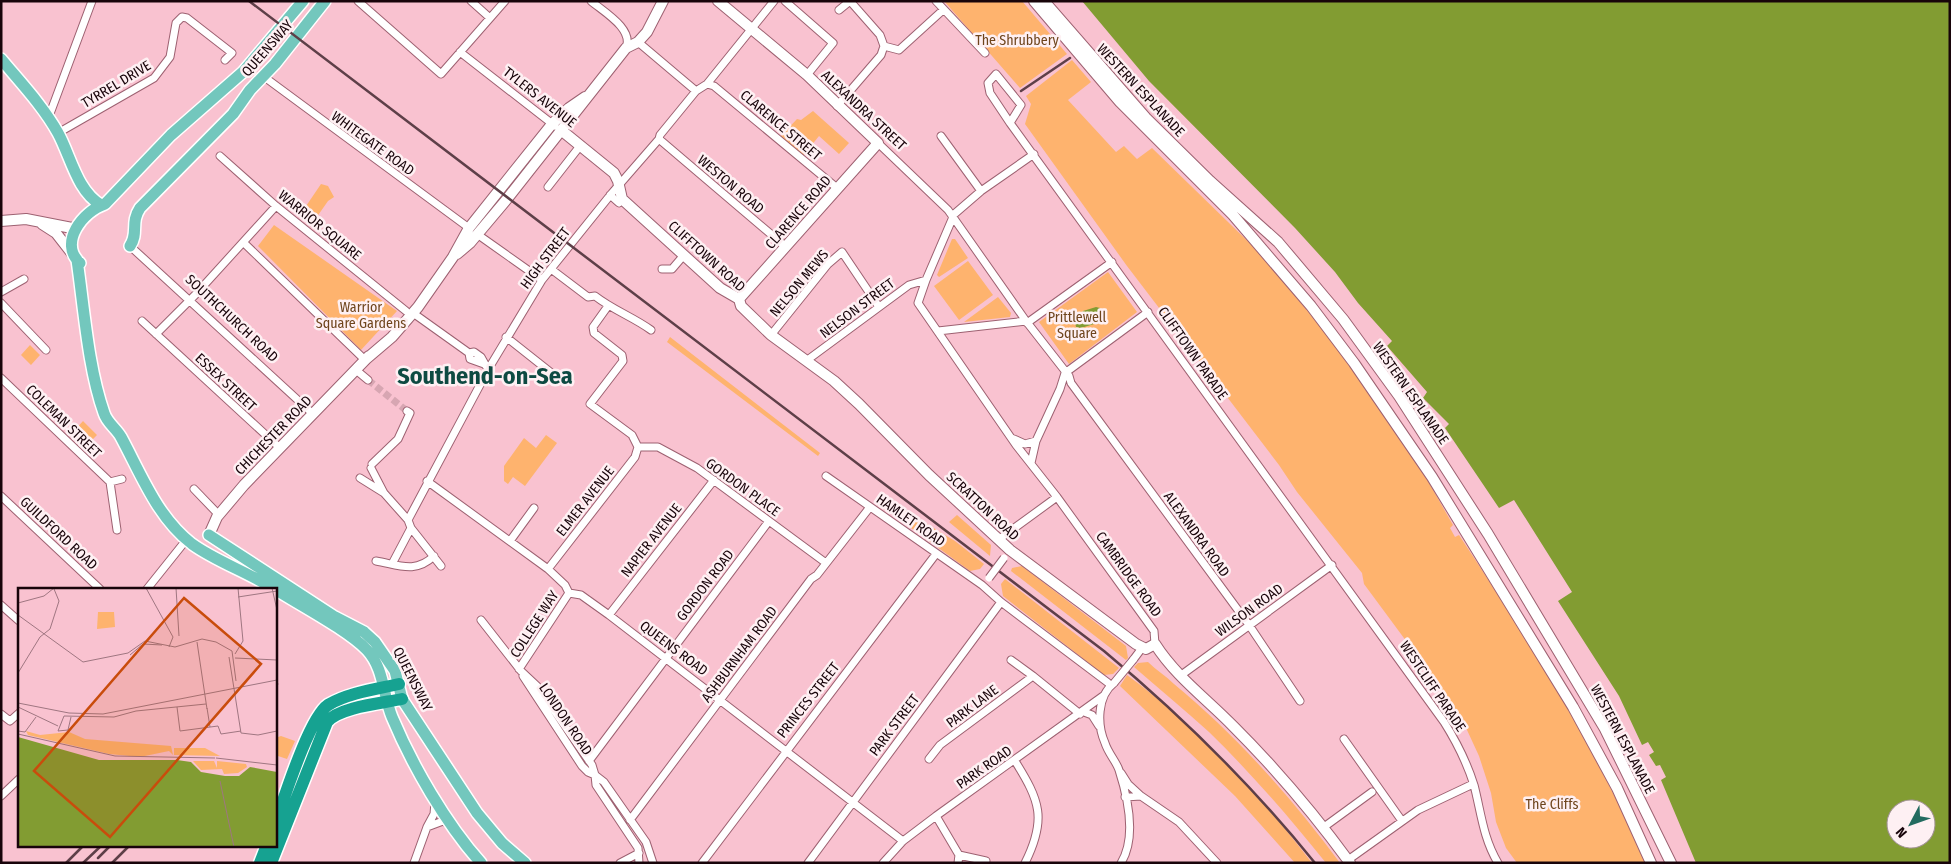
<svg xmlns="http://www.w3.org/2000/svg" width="1951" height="864" font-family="'Fira Sans Condensed',sans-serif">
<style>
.green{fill:#feb36e}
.water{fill:#829c32;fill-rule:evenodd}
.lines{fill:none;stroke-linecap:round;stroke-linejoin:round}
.street-tunnel{stroke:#d7a6b2;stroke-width:7;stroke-dasharray:7 3.5;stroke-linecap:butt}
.street-casing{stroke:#9d6171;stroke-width:9}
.secondary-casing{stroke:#9d6171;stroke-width:12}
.primary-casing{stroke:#fff;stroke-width:14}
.highway-casing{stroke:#fff;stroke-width:15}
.street{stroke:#fff;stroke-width:7}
.secondary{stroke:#fff;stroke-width:10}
.primary{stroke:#73c7bd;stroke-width:11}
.highway{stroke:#16a291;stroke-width:12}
.rail{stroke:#5e3f48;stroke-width:2.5}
.street-bridge-casing{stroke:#9d6171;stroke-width:9;stroke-linecap:butt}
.street-bridge{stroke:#fff;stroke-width:7}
.labels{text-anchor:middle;stroke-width:5;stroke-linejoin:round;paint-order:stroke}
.park-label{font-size:14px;fill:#6f451d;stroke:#fef0f3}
.street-label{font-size:14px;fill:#18040a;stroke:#fef0f3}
.town-label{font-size:24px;font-weight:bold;fill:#0e4a42;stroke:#fef0f3}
.inset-road{fill:none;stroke:#9f7681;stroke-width:1}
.view{fill:#c94c0c;fill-opacity:0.15;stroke:#c94c0c;stroke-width:2.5}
.inset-edge{fill:none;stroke:#18040a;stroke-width:2.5}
</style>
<rect width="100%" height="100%" fill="#f9c2d0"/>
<!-- green -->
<path class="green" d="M944 1H1022L1067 54 1020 88Z
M1072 60 1091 82 1068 100 1116 152 1124 146 1137 159 1152 148 1264 257 1323 330 1358 376 1424 474 1453 525 1450 528 1455 537 1459 535C1507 608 1555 682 1596 760 1614 793 1630 828 1646 863H1517L1506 848 1496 822 1491 793 1479 756 1467 730 1415 653 1364 584 1362 573 1297 492 1279 465 1127 266 1025 124 1031 104 1026 96Z
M813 111 849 143 839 154 819 136 803 156 780 137 797 119 801 120Z
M321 184 328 186 334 197 328 201 314 221 302 212Z
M274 225 397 311 361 350 258 246Z
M952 239H955L968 258 939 277 937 275Z
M968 261 993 295 959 320 934 286Z
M1108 272 1137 312 1069 364 1039 322Z
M998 297 1011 313 1010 317 964 322Z
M670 337 820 453 818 456 667 342Z
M30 345 40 355 31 365 21 355Z
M83 421 97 435 88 444 74 431Z
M546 435 557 443 525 486 513 477 508 484 504 481V466L524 438 536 448Z
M891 502 955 541 984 564 980 569 970 571 885 509Z
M957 515 991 545 990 556 949 522Z
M1022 566 1126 646 1128 658 1126 660 1011 571 1012 568Z
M1005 579 1119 668 1113 674 1104 675 1003 596 1001 584Z
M1148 662C1156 670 1166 676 1174 684 1236 735 1292 798 1340 863H1326C1289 817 1251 773 1209 732 1185 710 1159 689 1134 667L1138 663Z
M1127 675C1194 724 1262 797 1312 863H1295L1235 796 1120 686Z
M281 736 295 741 287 759 275 755V738Z"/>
<!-- water -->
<path class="water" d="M1082 1H1950V863H1696L1661 780 1666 777 1660 765 1656 766 1649 755 1654 752 1648 742 1642 745 1619 696 1558 601 1572 592 1514 500 1499 508 1445 428 1449 424 1423 398 1427 392 1387 346 1392 341 1358 303 1335 272 1295 228 1149 81ZM1896 809H1926V839H1896Z
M1096 307 1100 308 1101 312 1094 324 1081 328 1076 327 1075 322 1083 311Z"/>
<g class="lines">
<!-- street-tunnel -->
<path class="street-tunnel" d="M368 380 407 411"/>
<defs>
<path id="street" d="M358 1 441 74 505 1
M471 1 490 18
M591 1C604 12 634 29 626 48
M785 1 833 43 807 75
M936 1 985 53
M839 10 850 1
M638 42 696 91
M884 46 899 50 943 10
M460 52 555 126
M263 76 469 228
M707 84 714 86 837 188
M837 106 881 55 884 46 880 35 850 1
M48 119 92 1
M1010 123 1021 105 996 74 988 83 990 93 1010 123 1444 722C1456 741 1467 763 1474 785 1481 812 1483 838 1498 863
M58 133 154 78 170 57 176 23 182 17 187 18 232 53 225 60
M941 136 981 191
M659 139 786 247
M878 143 948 210 1026 321 1069 376 1071 383 1249 625 1300 701
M220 156 276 206 406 311
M548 187 580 146
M610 195 619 203
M952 216 981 191 1034 154
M953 217 926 280 918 303 1016 445 1057 497 1154 631 1155 644
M477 234 542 280
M244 243 365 360
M130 246 313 414
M551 269 588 297 595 296C613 310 633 317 651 330
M662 269H672L684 255
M1 292 24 279
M1 303 46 350
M608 306 593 327 594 333 622 355 623 361 590 404 632 435 638 447
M413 313 469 353 470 359 484 364
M142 321 280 448
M1027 323 1112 262
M938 331 1026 321
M156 334 196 294 276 206
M771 335 828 264 842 252 879 307
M506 337 554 375
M469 353 474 352 481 357 486 366
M806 361 909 285 926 280
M356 370 368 380
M1065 373 1148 312
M1 378 110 482
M1014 439 1025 444 1036 441
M638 447H658L697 468 826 563
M1031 463 1036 441 1060 389 1065 373
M372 464 398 439 410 413 407 411
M371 468 384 493
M826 476 982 585 1001 602 1111 685
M360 478 384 493 408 520
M427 481 548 569 565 585 569 593
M194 489 219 515
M1 496 100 589
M411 528 441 566
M117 530 110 482 122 479
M998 540 1057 497
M510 541 534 508
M376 561C399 565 415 574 434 556
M392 564 411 528 408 520 489 368 542 280 612 193 659 139 660 135 696 91 707 84 774 1
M548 569 635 457 638 447
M147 589 187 539
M569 593 581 595 609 615 903 841
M1 605 19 621
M609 615 714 480
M481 620 521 671 537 686 592 765 595 775 604 782 646 842 653 863
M1011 660 1033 676
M1133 660 1142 648
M519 669 569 593
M523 676 582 766 588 772 595 775 596 785 638 848 639 863
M1180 676 1332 565
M1114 683C1097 696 1097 725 1105 743 1108 753 1116 761 1119 770 1128 798 1137 837 1121 863
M1084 712 1092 715 1099 726
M1 714 10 721 19 713
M1344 739 1402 821
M929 759 940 745 1033 676 1080 714
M589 761 769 521
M1015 761C1040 801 1047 819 1025 863
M1121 773 1128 784 1141 796
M1 796 19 779
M1125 797 1141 796 1179 822 1217 863
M435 802 434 814 427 827 443 821 449 824
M936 816 959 855 958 863
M630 820 811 579 817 575 870 507
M1324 827 1372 792
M959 855 986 861
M1348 860 1418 810 1473 784
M414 863 427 827
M620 863 639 853
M702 863 936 554
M808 863 1001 602
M883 863 903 841 936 816 1103 696"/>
<path id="secondary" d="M718 1 807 75 878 143 739 299
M1034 1 1120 102 1233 215 1311 306 1354 363 1432 477 1573 707 1617 788 1651 863
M1044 1 1146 118 1210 181 1278 242 1343 319 1399 396 1488 534 1605 729 1671 863
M561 130 614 173 618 181 622 199 720 288 739 299 741 306 771 335 834 381 859 404 929 475 1010 550 1136 644 1146 649 1155 644C1176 677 1207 699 1234 727 1276 769 1315 815 1350 863
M1 221 26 219 72 228 77 227
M42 224 56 233 74 256
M457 254 470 243 507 199 626 48 638 42 647 32 663 1
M365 360 392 337 418 307 453 257 469 228 552 124 569 108 585 97
M209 535 217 517 244 485 369 356"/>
<path id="primary" d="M1 59C21 83 43 106 58 133 71 157 77 191 101 205
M130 246C139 233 130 223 140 208L233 114 250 90 275 64 325 1
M77 260C84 308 88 368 104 413 107 423 116 428 121 437 141 474 157 517 192 544 217 562 248 572 274 589
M80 263C58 243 83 211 105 204L171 135 243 72 303 1
M209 535 335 617 364 632 375 642 395 671 402 699 477 813 502 843 525 863
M275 589C300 605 348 630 367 650 384 668 383 695 392 717 412 765 446 824 481 863"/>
<path id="highway" d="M275 824C284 799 309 718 328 705 348 693 377 689 399 684
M260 863 267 845
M271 863 327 722C339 707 383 703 402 699"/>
</defs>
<!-- street casing -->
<use href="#street" class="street-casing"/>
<!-- secondary casing -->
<use href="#secondary" class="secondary-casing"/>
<!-- primary casing -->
<use href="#primary" class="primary-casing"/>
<!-- highway casing -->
<use href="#highway" class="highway-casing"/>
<!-- street -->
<use href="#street" class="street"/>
<!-- secondary -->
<use href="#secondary" class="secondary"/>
<!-- primary -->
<use href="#primary" class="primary"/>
<!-- highway -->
<use href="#highway" class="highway"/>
<!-- rail -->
<path class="rail" d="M249 1 1104 651C1181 715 1251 784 1315 863
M1021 91 1070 58
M275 686 277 684
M98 858 111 845
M66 863 84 845
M83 863 102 845
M112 863 130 845"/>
<defs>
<path id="street-bridge" d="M989 578 1004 558
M1114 683 1133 660"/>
</defs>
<!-- street-bridge casing -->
<use href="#street-bridge" class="street-bridge-casing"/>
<!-- street-bridge -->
<use href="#street-bridge" class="street-bridge"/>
</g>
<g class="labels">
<!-- park labels -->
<g class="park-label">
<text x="1017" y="45">The Shrubbery</text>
<text x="361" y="312">Warrior<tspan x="361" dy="16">Square Gardens</tspan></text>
<text x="1077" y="322">Prittlewell<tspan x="1077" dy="16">Square</tspan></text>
<text x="1552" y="809">The Cliffs</text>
</g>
<!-- street labels -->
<g class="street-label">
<text transform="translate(267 48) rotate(-49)" y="5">QUEENSWAY</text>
<text transform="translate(116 84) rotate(-31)" y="5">TYRREL DRIVE</text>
<text transform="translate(1141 90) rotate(47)" y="5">WESTERN ESPLANADE</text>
<text transform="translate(540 97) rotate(38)" y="5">TYLERS AVENUE</text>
<text transform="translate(864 110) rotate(43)" y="5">ALEXANDRA STREET</text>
<text transform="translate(781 125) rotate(40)" y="5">CLARENCE STREET</text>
<text transform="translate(373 143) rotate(36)" y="5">WHITEGATE ROAD</text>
<text transform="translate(731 184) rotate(40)" y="5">WESTON ROAD</text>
<text transform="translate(798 212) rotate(-49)" y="5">CLARENCE ROAD</text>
<text transform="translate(320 225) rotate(39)" y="5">WARRIOR SQUARE</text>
<text transform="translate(707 256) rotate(42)" y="5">CLIFFTOWN ROAD</text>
<text transform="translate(545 258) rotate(-53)" y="5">HIGH STREET</text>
<text transform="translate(799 283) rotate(-50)" y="5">NELSON MEWS</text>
<text transform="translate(857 308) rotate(-37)" y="5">NELSON STREET</text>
<text transform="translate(232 318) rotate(43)" y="5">SOUTHCHURCH ROAD</text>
<text transform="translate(1193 353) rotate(55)" y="5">CLIFFTOWN PARADE</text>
<text transform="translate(226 382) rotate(43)" y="5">ESSEX STREET</text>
<text transform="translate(1411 393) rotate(55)" y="5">WESTERN ESPLANADE</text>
<text transform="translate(64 421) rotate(44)" y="5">COLEMAN STREET</text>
<text transform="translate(273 435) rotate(-46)" y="5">CHICHESTER ROAD</text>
<text transform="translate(743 487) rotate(36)" y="5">GORDON PLACE</text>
<text transform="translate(585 501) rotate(-52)" y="5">ELMER AVENUE</text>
<text transform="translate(983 506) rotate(43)" y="5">SCRATTON ROAD</text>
<text transform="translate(911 520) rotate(35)" y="5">HAMLET ROAD</text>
<text transform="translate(59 533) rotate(43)" y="5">GUILDFORD ROAD</text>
<text transform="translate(1197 534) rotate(54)" y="5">ALEXANDRA ROAD</text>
<text transform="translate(651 540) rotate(-52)" y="5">NAPIER AVENUE</text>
<text transform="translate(1129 574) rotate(54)" y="5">CAMBRIDGE ROAD</text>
<text transform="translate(705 585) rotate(-53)" y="5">GORDON ROAD</text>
<text transform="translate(1249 610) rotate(-36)" y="5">WILSON ROAD</text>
<text transform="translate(534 624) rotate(-57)" y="5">COLLEGE WAY</text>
<text transform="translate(674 648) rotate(37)" y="5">QUEENS ROAD</text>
<text transform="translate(739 654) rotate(-53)" y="5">ASHBURNHAM ROAD</text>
<text transform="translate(413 679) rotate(63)" y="5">QUEENSWAY</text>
<text transform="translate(1433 686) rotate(56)" y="5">WESTCLIFF PARADE</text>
<text transform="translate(808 700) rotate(-52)" y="5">PRINCES STREET</text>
<text transform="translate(972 706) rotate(-37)" y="5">PARK LANE</text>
<text transform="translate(566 719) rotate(56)" y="5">LONDON ROAD</text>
<text transform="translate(894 725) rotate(-53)" y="5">PARK STREET</text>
<text transform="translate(1623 739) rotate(62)" y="5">WESTERN ESPLANADE</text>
<text transform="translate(984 767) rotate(-35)" y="5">PARK ROAD</text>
</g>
<!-- town labels -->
<g class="town-label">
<text x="485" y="384">Southend-on-Sea</text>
</g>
</g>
<!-- overview -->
<g transform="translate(18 588)">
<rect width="259" height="259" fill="#f9c2d0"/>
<path d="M80 24H96L97 39 79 41ZM8 143 22 147 51 144 67 151 153 158 155 167 151 163 122 169 91 166 10 147ZM156 160H187L202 168 156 167ZM175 173H196L199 180V173L228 176 229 179 220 185 206 186 204 181 183 182Z" fill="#feb36e"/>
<path d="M0 149 81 172H159L173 174 183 184 207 188H221L232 179 259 184V259H0Z" fill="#829c32"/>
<path class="inset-road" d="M128 0 155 49 151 59M158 0 161 48M254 0 259 22M220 9 259 3M0 15 26 8 36 0M0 27 65 74 110 65M179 54 189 121M214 63 218 93M110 65 127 53 157 59 184 51 198 54 214 63M217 66 225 53 220 0M112 67 125 56 144 57M211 69 223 145 240 147 259 143M217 70 259 72M0 85 22 49 32 41 41 13 36 1M0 115 51 125 85 126 259 92M0 119 40 138M159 119 162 143 200 138 203 146 223 143M189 120 192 139M0 143 7 144 18 129M40 143 46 128 96 129 118 123 188 116M40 143 50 142 53 129M0 146 97 168 197 170M198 170 259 177M202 193 216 259"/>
<path class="view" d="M166 10 243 76 92 249 16 183Z"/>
<rect width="259" height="259" class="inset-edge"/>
</g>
<!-- border -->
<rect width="1951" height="864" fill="none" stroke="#18040a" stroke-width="5"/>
<!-- north arrow -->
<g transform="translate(1911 824) rotate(229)"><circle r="24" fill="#fef0f3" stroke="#a29296"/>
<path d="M0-4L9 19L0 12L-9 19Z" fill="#236b60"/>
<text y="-8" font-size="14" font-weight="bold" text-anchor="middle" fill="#18040a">N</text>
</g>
</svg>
